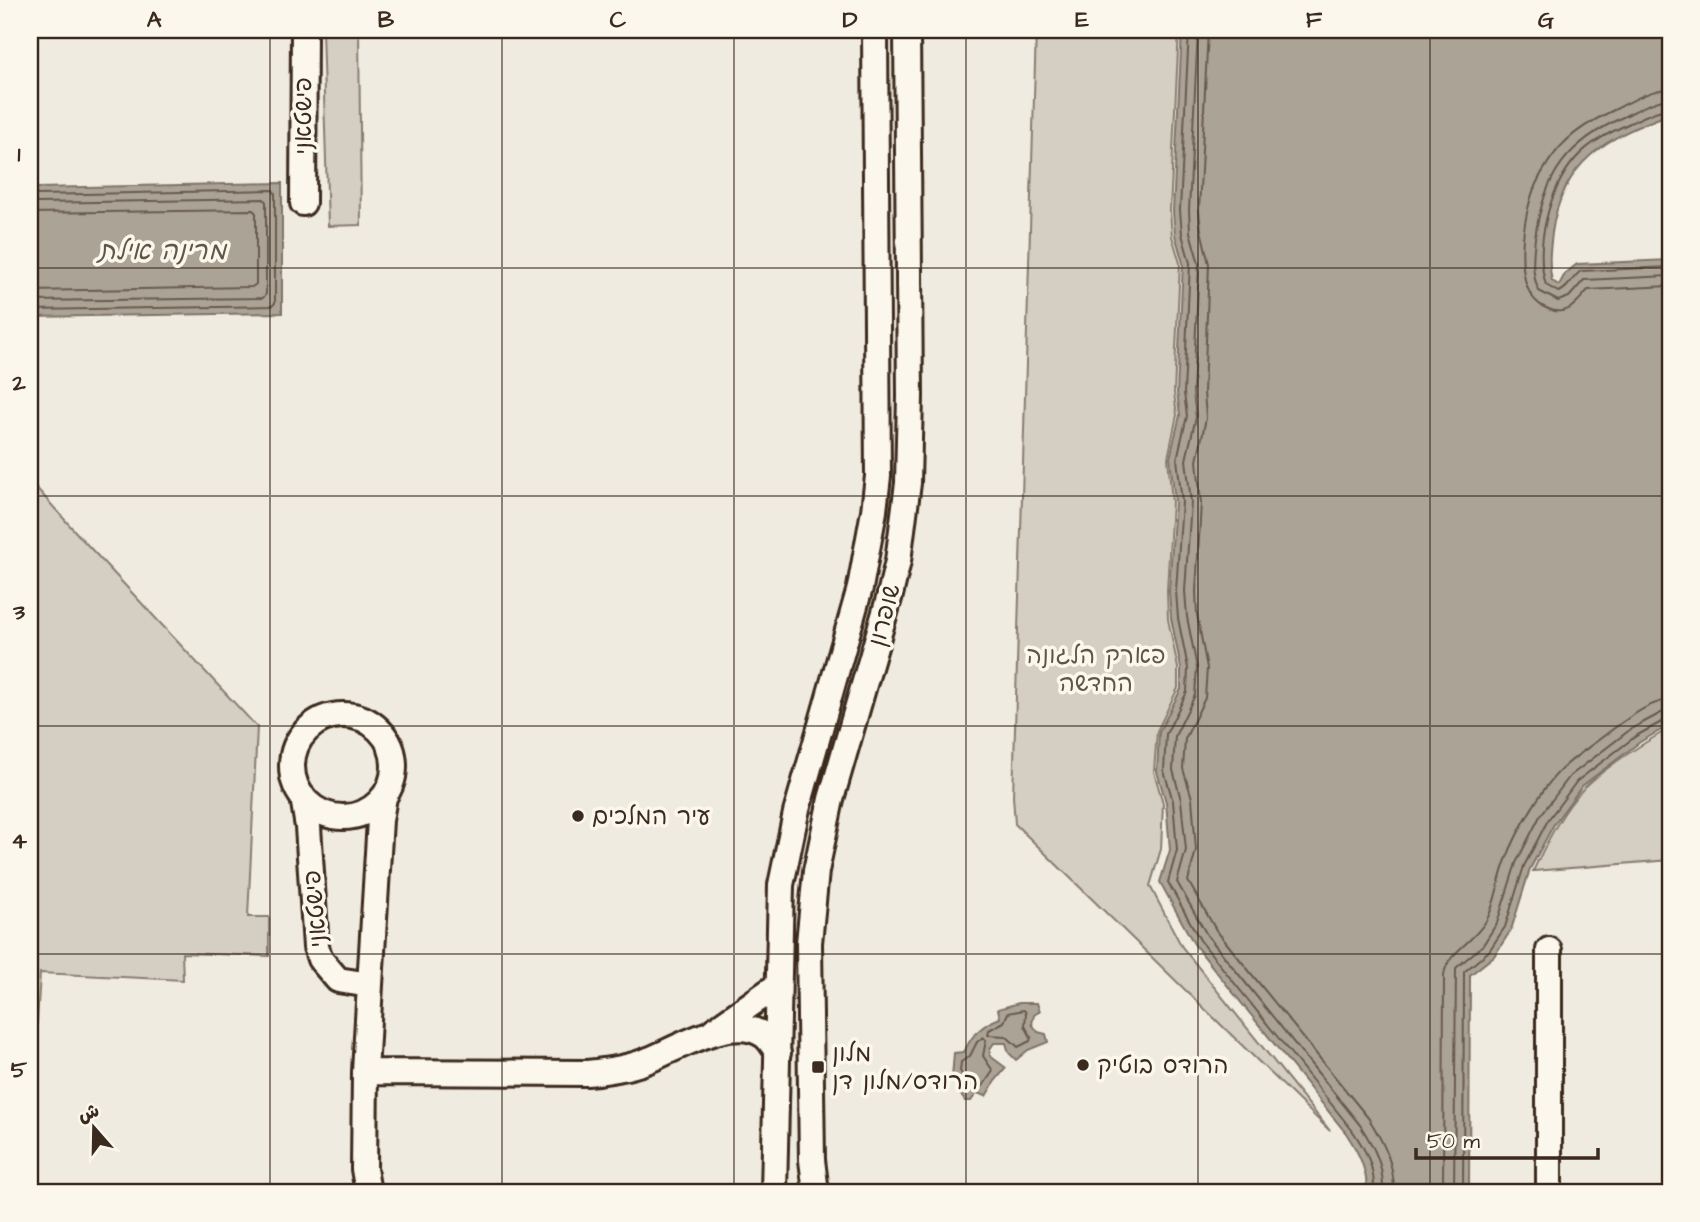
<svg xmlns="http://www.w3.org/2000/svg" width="1700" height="1222" font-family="'Architects Daughter','Playpen Sans Arabic','Playpen Sans Hebrew',sans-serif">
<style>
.green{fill:#d5cec3;stroke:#887c70;stroke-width:2}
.water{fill:#aca397;stroke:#7f7367;stroke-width:2}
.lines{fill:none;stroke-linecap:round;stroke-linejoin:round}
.shore{stroke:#685a4e;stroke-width:2}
.street-casing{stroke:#3b2a1e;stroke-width:30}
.street{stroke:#fbf7ec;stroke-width:24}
.grid{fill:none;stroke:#3b2a1e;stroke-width:2;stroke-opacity:0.55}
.poi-dot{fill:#3b2a1e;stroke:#fbf7ec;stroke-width:2.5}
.labels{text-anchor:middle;stroke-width:7;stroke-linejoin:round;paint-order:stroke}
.street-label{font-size:24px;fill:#3b2a1e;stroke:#fbf7ec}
.park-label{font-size:24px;fill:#625347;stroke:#fbf7ec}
.poi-label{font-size:24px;fill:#3b2a1e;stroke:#fbf7ec;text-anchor:start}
.water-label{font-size:26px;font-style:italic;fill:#635448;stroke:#fbf7ec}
.neatline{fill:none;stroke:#3b2a1e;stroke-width:2.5}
.grid-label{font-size:23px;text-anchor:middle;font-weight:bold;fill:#3b2a1e}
</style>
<rect width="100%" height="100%" fill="#f0ebe0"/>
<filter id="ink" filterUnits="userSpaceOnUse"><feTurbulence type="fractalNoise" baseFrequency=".0143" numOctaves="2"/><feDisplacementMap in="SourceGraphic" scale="14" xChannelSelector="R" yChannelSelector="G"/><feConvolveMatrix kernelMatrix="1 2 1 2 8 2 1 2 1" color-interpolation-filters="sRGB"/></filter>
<g filter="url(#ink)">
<!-- green -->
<path class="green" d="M322 30H359L361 225 328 226Z
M1036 30H1179L1170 211 1172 236 1180 263 1174 393 1177 415 1168 458 1172 502 1167 591 1168 619 1178 668V688L1157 731 1154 772 1163 803 1161 849 1150 886 1182 947 1330 1131 1015 824 1013 796Z
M30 485H34L81 538 257 727 248 917H269V956L182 953 183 980 40 973 36 1039H30Z
M1670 728V860L1533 871C1547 842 1562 810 1585 787 1608 765 1642 744 1670 728Z"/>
<!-- water -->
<path class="water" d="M1182 30H1670V114C1607 137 1562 160 1552 233 1550 250 1548 264 1552 281L1559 285 1565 274 1577 264 1670 260V725L1640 742 1582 786 1554 824 1530 869 1511 930 1494 956 1470 975 1469 1192H1367C1367 1169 1359 1153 1346 1133L1194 944 1160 882 1170 850 1166 802 1157 772 1159 732 1181 689V668L1171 618 1169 591 1175 502 1170 458 1180 415 1177 393 1183 263 1175 235 1173 211Z
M30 180 37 188 282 183V313L30 317Z
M1019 1003H1037L1040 1011 1034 1015 1032 1024 1038 1032 1046 1034 1048 1042 1028 1050 1016 1060 1009 1053 1006 1043H994L990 1049V1056L1006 1068 995 1081 986 1096 977 1093 971 1101H965L958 1091 959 1079 952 1078 954 1053 964 1052C972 1034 982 1025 1000 1018L998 1009Z"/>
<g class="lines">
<!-- shore -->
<path class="shore" d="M1189 30 1180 210 1182 234 1190 263 1184 393 1187 416 1177 459 1182 502 1176 591 1178 618 1188 668 1187 692 1166 734 1164 771 1173 801 1177 850 1168 882 1200 940 1352 1130C1366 1150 1375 1167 1374 1192
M1198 30 1189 210 1190 232 1199 264 1193 392 1196 417 1186 460 1191 502 1185 591 1187 617 1197 668 1195 695 1175 736 1173 770 1181 800 1186 850 1177 882 1207 935 1360 1125C1374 1147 1384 1165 1383 1192
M1208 30 1199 210 1201 230 1209 264 1204 392 1206 418 1197 461 1201 503 1196 591 1197 615 1207 668 1205 698 1185 739 1183 769 1192 798 1196 850 1188 881 1216 930 1369 1119C1384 1143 1394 1163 1394 1192
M1670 89C1651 89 1632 101 1616 109 1597 118 1577 129 1563 144 1553 154 1542 171 1536 184 1523 213 1510 290 1544 307 1567 319 1575 304 1588 290L1670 286
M1670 99C1655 100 1639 109 1625 116 1567 143 1544 174 1535 238 1533 256 1531 274 1539 291L1558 301 1569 297 1584 280 1670 276
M1670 108C1656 110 1643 117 1630 123 1611 132 1590 142 1576 158 1549 188 1534 247 1546 285L1558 292C1568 290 1572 277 1581 271L1670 267
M30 191 38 195 273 190 275 193V303L272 306 30 310
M30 202 38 203 264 199 266 202V294L263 298 30 301
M30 213 253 210 256 213V284L252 287 30 291
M1024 1010 1026 1013 1025 1026 1031 1037 1030 1041 1018 1047 1006 1036 988 1035 989 1030 1004 1022 1008 1013Z
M983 1037 986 1040 983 1056 993 1071 983 1086 968 1090C964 1087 965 1078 960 1071L961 1062 970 1056 977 1042Z
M1443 1192 1444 975C1447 952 1473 943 1486 921 1496 904 1498 879 1506 860 1516 833 1544 783 1566 765 1581 752 1598 741 1613 729 1629 718 1650 701 1670 700
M1454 1192 1456 968 1483 945 1497 923 1516 863 1540 816 1570 776 1631 729 1661 713 1670 711
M1463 1192 1464 972 1489 951 1505 927 1524 866 1548 820 1577 781 1636 736 1665 720H1670"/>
<defs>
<path id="street" d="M303 203 304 30
M292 766a51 51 0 1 1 102 0a51 51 0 1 1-102 0Z
M303 797 308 827 316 947 320 959 338 980 370 985 380 820 384 797
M1549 950V1192
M713 1031 778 985
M365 1072 587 1073C609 1071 631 1068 651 1059 680 1047 735 1013 765 1036 770 1040 774 1047 778 1053
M368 1192 364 1169 365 1072 370 985
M774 1192 781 885 796 813 860 588 874 511 878 476 875 30
M816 1192 812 1160 809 943 816 871 831 799 890 595 898 561 908 483 910 396 907 30"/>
</defs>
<!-- street casing -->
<use href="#street" class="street-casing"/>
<!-- street -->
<use href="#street" class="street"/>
</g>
</g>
<!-- grid -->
<path class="grid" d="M270 30V1192M502 30V1192M734 30V1192M966 30V1192M1198 30V1192M1430 30V1192M30 268H1670M30 496H1670M30 726H1670M30 954H1670"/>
<!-- markers -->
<g class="poi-dot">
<circle cx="578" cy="816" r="7"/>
<circle cx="1083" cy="1065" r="7"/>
<rect x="811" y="1060" width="14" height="14" rx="3.5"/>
</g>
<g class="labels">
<!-- street labels -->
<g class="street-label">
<text transform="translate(303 116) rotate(-90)" y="8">פישטאני</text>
<text transform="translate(884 615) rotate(-75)" y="8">שופרון</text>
<text transform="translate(315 909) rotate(-95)" y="8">פישטאני</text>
</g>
<!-- park labels -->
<g class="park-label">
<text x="1096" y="663">פארק הלגונה<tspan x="1096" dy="28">החדשה</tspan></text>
</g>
<!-- poi labels -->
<g class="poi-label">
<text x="592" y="824">עיר המלכים</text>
<text x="832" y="1061">מלון<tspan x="832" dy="28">הרודס/מלון דן</tspan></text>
<text x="1097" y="1073">הרודס בוטיק</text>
</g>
<!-- water labels -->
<g class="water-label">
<text x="162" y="259">מרינה אילת</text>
</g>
</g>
<!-- margin -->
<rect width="1700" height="1222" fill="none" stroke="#fbf7ec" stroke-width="77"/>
<!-- north arrow -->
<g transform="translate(94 1128) rotate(340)" stroke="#fbf7ec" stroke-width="5" paint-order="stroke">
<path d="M0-5L12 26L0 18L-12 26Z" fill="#3b2a1e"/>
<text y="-10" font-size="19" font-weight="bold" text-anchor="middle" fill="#3b2a1e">ش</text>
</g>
<!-- scale -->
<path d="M1416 1148v10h182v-10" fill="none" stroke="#3b2a1e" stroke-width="3.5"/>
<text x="1427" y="1148" font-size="21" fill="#3b2a1e" stroke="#fbf7ec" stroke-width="5" paint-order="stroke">50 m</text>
<rect x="38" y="38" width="1624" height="1146" class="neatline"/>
<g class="grid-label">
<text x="154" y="27">A</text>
<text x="386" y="27">B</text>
<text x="618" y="27">C</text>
<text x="850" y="27">D</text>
<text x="1082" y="27">E</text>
<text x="1314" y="27">F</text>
<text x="1546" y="27">G</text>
<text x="19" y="161">1</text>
<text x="19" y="390">2</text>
<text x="19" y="619">3</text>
<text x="19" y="848">4</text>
<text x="19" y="1077">5</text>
</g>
</svg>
